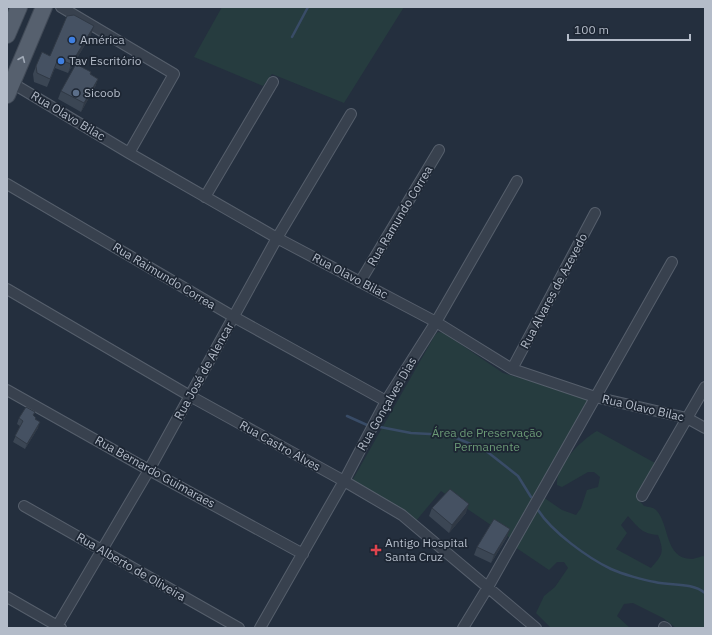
<svg xmlns="http://www.w3.org/2000/svg" width="712" height="635" font-family="'IBM Plex Sans',sans-serif">
<style>
.green{fill:#263c3f;fill-rule:evenodd}
.lines{fill:none;stroke-linecap:round;stroke-linejoin:round}
.stream{stroke:#394c67;stroke-width:2.5}
.minor-casing{stroke:#565f6c;stroke-width:12}
.primary-casing{stroke:#414a57;stroke-width:18}
.minor{stroke:#38414e;stroke-width:10}
.primary{stroke:#56606e;stroke-width:16}
.wall{fill:#3b4654}
.shaded-wall{fill:#303945}
.building{fill:#455162;stroke:#303945}
.oneway{stroke:#a1aab7}
.shop-dot{fill:#3f7fe0;stroke:#1d2633;stroke-width:1.5}
.service-dot{fill:#5c6f8a;stroke:#1d2633;stroke-width:1.5}
.health-dot{fill:#e0444e;stroke:#1d2633;stroke-width:1.5}
.labels{text-anchor:middle;stroke-width:3.5;stroke-linejoin:round;paint-order:stroke}
.poi-label{font-size:12px;fill:#b4bcc9;stroke:#1d2633;text-anchor:start}
.street-label{font-size:12px;fill:#b4bcc9;stroke:#1d2633}
.park-label{font-size:12px;fill:#6b9a76;stroke:#1d2633}
</style>
<rect width="100%" height="100%" fill="#242f3e"/>
<!-- green -->
<path class="green" d="M222 7H404L344 103 272 74 263 86 194 57Z
M438 332 444 333 503 373 584 397 587 400 588 403 510 538 441 491 415 522 354 483 353 479 435 335Z
M597 431 655 463 640 489 637 498 644 506C648 507 653 507 656 510 670 524 664 560 693 559 697 558 701 556 705 556L704 628H676L663 618 633 603 624 604 617 616 630 628H551L536 613 544 596 555 587 568 568 564 562H557L549 570 515 547 543 497 562 510 576 515 581 508 587 490 598 487 600 477 594 472H588L562 487 557 485C556 465 581 440 597 431ZM628 516C638 527 642 534 658 535 665 553 662 555 651 568L616 549 627 533 621 525Z"/>
<g class="lines">
<!-- stream -->
<path class="stream" d="M292 37 308 7
M347 416 367 425
M380 427 411 433 449 435 485 450 518 476 531 497
M538 510C552 532 588 558 611 569 622 574 643 580 655 582 671 586 692 582 705 593"/>
<defs>
<path id="minor" d="M61 7 174 74 129 153
M12 83 129 153 277 238 436 322 512 369 595 397 687 418 705 428
M7 184 234 317 386 401
M205 197 273 82
M360 282 439 150
M7 289 190 396 344 481 402 515 536 628
M512 369 595 213
M7 390 149 470 303 554
M642 496 705 387
M24 506 239 628
M7 597 61 628
M56 628 149 470 277 238 351 114
M260 628 344 481 386 401 436 322 517 181
M463 628 488 587 672 262
M664 628V627L666 628"/>
<path id="primary" d="M7 35 19 7
M7 95 44 7"/>
</defs>
<!-- minor casing -->
<use href="#minor" class="minor-casing"/>
<!-- primary casing -->
<use href="#primary" class="primary-casing"/>
<!-- minor -->
<use href="#minor" class="minor"/>
<!-- primary -->
<use href="#primary" class="primary"/>
</g>
<!-- wall -->
<path class="wall" d="M91 35 68 73 55 68 47 87 34 82 33 74 36 66 50 56Z
M90 74 98 79 95 87 81 112 58 99 61 91Z
M35 412 33 416 36 418V420L38 428 25 449 13 442 20 426 17 424 19 418Z
M432 508 466 513 449 533 429 516Z
M507 537 491 563 474 555 477 547Z"/>
<!-- shaded-wall -->
<path class="shaded-wall" d="M94 26 91 35 68 73 71 64Z
M98 79 95 87 81 112 84 103Z
M40 422 38 428 25 449 27 444Z
M469 504 466 513 449 533 452 525Z
M510 529 507 537 491 563 494 555Z"/>
<!-- building -->
<path class="building" d="M74 15 94 26 71 64 58 59 50 79 37 73 36 66 42 52 50 56 67 16Z
M76 64 91 72 90 74 98 79 84 103 61 91Z
M26 407 35 412 33 415 36 418 35 419 40 422 27 444 15 436 23 421 19 418Z
M450 489 469 504 452 525 432 508Z
M494 519 510 529 494 555 477 547Z"/>
<!-- one-way arrows -->
<defs><path id="oneway-chevron" d="M-2-3.5L2.5 0L-2 3.5" fill="none" stroke-width="1.6" stroke-linecap="round" stroke-linejoin="round"/></defs>
<use class="oneway" href="#oneway-chevron" transform="translate(22 59) rotate(-67)"/>
<!-- markers -->
<g class="shop-dot">
<circle cx="72" cy="40" r="4"/>
<circle cx="61" cy="61" r="4"/>
</g>
<circle class="service-dot" cx="76" cy="93" r="4"/>
<path class="health-dot" d="M374 544h4v4h4v4h-4v4h-4v-4h-4v-4h4z"/>
<g class="labels">
<!-- poi labels -->
<g class="poi-label">
<text x="80" y="44">América</text>
<text x="69" y="65">Tav Escritório</text>
<text x="84" y="97">Sicoob</text>
<text x="385" y="547">Antigo Hospital<tspan x="385" dy="14">Santa Cruz</tspan></text>
</g>
<!-- street labels -->
<g class="street-label">
<text transform="translate(68 116) rotate(31)" y="4">Rua Olavo Bilac</text>
<text transform="translate(400 216) rotate(-59)" y="4">Rua Ramundo Correa</text>
<text transform="translate(164 276) rotate(31)" y="4">Rua Raimundo Correa</text>
<text transform="translate(350 276) rotate(28)" y="4">Rua Olavo Bilac</text>
<text transform="translate(554 291) rotate(-62)" y="4">Rua Alvares de Azevedo</text>
<text transform="translate(204 371) rotate(-61)" y="4">Rua José de Alencar</text>
<text transform="translate(387 404) rotate(-60)" y="4">Rua Gonçalves Dias</text>
<text transform="translate(643 408) rotate(13)" y="4">Rua Olavo Bilac</text>
<text transform="translate(280 446) rotate(29)" y="4">Rua Castro Alves</text>
<text transform="translate(155 472) rotate(29)" y="4">Rua Bernardo Guimaraes</text>
<text transform="translate(131 567) rotate(30)" y="4">Rua Alberto de Oliveira</text>
</g>
<!-- park labels -->
<g class="park-label">
<text x="487" y="437">Área de Preservação<tspan x="487" dy="14">Permanente</tspan></text>
</g>
</g>
<!-- border -->
<rect width="712" height="635" fill="none" stroke="#b4bcc9" stroke-width="16"/>
<!-- scale -->
<path d="M568 34v6h122v-6" fill="none" stroke="#b4bcc9" stroke-width="2"/>
<text x="574" y="34" font-size="12" fill="#b4bcc9" stroke="#1d2633" stroke-width="3" paint-order="stroke">100 m</text>
</svg>
